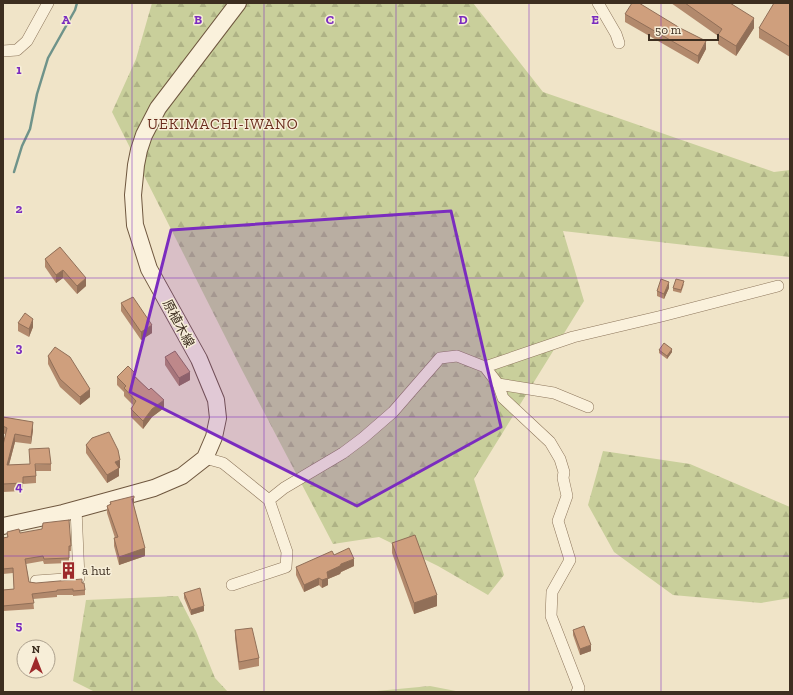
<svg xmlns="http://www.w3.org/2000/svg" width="793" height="695" font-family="'Zilla Slab','Noto Sans JP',serif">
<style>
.forest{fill:url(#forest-firs)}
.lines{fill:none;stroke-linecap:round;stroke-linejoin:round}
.stream{stroke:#6f938a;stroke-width:2.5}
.minor-casing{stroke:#8d765c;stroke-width:12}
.secondary-casing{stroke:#6f573f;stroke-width:18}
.minor{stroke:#faf1dc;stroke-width:11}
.secondary{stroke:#faf1dc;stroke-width:16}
.wall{fill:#b2896c}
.shaded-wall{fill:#916f58}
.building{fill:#cf9f7d;stroke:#916f58}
.marked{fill:#7b2cbf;fill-opacity:0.2;stroke:#7b2cbf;stroke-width:3;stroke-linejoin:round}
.grid{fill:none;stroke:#7b2cbf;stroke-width:1;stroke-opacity:0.55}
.labels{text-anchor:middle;stroke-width:3;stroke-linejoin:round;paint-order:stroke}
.street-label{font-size:13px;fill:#3d2e20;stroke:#f7eed8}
.poi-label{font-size:13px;fill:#3d2e20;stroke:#f7eed8;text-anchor:start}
.quarter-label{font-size:15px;letter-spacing:1px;fill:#6b2e1e;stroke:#f7eed8}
.grid-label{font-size:13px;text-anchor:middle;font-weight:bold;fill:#7b2cbf;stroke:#f7eed8;stroke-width:3;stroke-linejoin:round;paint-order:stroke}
</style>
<defs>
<pattern id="forest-firs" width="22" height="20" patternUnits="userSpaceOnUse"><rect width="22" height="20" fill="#c9cf9b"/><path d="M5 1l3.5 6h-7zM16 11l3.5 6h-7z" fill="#aeb285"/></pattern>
</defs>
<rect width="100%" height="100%" fill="#f0e4c8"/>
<!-- forest -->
<path class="forest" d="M152 3H473L543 92 774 172 790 170V257L563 231 584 301 474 479 504 575 488 595 438 566 379 537 333 544 243 372 112 112 136 59Z
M603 451 690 464 790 507V598L761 603 673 595 614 552 588 505Z
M178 596 196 631 215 678 228 692H95L73 681 86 600Z
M430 686 461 692H366Z"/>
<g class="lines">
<!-- stream -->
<path class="stream" d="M14 172 22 146 30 129 37 94 48 58 75 10 77 3"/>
<defs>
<path id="minor" d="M598 3 616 34 619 43
M3 51 17 50 27 41 48 3
M485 367 573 337 662 316 778 286
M498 384 503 398 550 442 560 459 564 472 563 478 567 496 558 521 570 560 552 592 551 616 579 688 577 692
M205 458 223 463 269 500 287 552 286 567 232 585
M269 500 284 488 343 453 363 438 393 412 440 358 457 356 485 367 498 384 554 393 588 407
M36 581 79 578 76 509"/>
<path id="secondary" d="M3 526 63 513 107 501 154 488 182 476 205 458 214 437 218 418 216 400 199 359 149 269 135 225 133 195 136 165 139 150 144 135 158 108 238 3"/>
</defs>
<!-- minor casing -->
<use href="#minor" class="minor-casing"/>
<!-- secondary casing -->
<use href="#secondary" class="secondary-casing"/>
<!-- minor -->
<use href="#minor" class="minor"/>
<!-- secondary -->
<use href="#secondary" class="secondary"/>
</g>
<!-- wall -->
<path class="wall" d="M671 3H731L754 28 736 56 718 44V36Z
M790 3V57L759 38V28Z
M625 14 706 49 698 64 625 22Z
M60 247 86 286 77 294 63 278 56 283 45 267V259Z
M684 284 681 293 673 291V288Z
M669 288 664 299 657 296V291Z
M121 303 152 333 141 340 121 311Z
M18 323 33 327 29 337 18 331Z
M659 350 672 352 667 359 659 353Z
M48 356 90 397 80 405 60 387 48 364Z
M165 357 190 380 179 386 165 365Z
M117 377H136L164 408 152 417 143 429 131 417V409L133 405 124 396V392L117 385Z
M3 408 4 417 33 430 31 444 15 442 9 465 51 464V471H36V483L23 484V491L3 492V445L6 435 3 433Z
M86 445 120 468H119V476L107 483 86 453Z
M110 502 134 506 145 556 119 565 114 546V538H115L107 513V506L110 505Z
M7 532 20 533 71 546V551H69V563L44 564 43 561 26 564 29 582 36 583H82L85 590V595L73 596V595H57V597L33 599 34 609 3 611V590L14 589 13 573 3 574V538L7 537Z
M392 543 437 606 414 614 392 553Z
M334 555 354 566 341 572 340 574 328 579V585L322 588 319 585 304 592 296 575V567Z
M184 593 204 611 191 615 184 598Z
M235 630 259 658V666L239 670 235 638Z
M573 630 591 651 580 655 573 635Z"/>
<!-- shaded-wall -->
<path class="shaded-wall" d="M754 18V28L736 56V46Z
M706 41V49L698 64V56Z
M63 270V278L56 283V275Z
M86 278V286L77 294V286Z
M669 282V288L664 299V294Z
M33 319V327L29 337V329Z
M152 325V333L141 340V332Z
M672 349V352L667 359V356Z
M190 372V380L179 386V378Z
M90 389V397L80 405V397Z
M164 400V408L152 417 143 429V421L152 409Z
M4 409V416L3 420V412Z
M33 422V430L31 444V437Z
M15 434V442L7 472V465Z
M120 460V468L115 470V462Z
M119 468V476L107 483V475Z
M134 498V506L132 507V499Z
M145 548V556L119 565V557Z
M354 559V566L341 572 340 574 328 579V585L322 588V580L327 572 341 564Z
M319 578V585L304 592V585Z
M437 595V606L414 614V603Z
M204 606V611L191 615V610Z
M591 645V651L580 655V649Z"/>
<!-- building -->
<path class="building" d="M632 3H639L680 28 706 41 698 56 625 14Z
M685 3H730L754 18 736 46 718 35 722 29Z
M774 3H790V47L759 28Z
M60 247 86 278 77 286 63 270 56 275 45 259Z
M661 279 669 282 664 294 657 291Z
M676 279 684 281 681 290 673 288Z
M133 297 152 325 141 332 121 303Z
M25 313 33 319 29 329 18 323Z
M664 343 672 349 667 356 659 350Z
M55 347 70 357 90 389 80 397 60 379 48 356Z
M175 351 190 372 179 378 165 357Z
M128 366 136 374 134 376 149 390 151 388 164 400 152 409 143 421 131 409 136 401 124 388 126 386 117 377Z
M3 417 33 422 31 437 15 434 7 465 30 464 29 449 49 448 51 464H35L36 476 23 477V483L3 484V445L7 428 3 426Z
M109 432 118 450 120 460 115 462 119 468 107 475 86 445 92 438Z
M134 496V498L132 499 145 548 119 557 114 538 118 537 107 506 111 504 110 502Z
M69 520 71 546H69V558L44 559 43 556 25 559 29 582 36 583 82 579V583H84L85 590 73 591V589L57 590V591L32 594 34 603 3 606V590L14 589 13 568 3 569V538L8 537 7 532 19 529 20 533 42 529 43 523Z
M415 535 437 595 414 603 392 543Z
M349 548 354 559 341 564 340 566 327 572 328 578 322 580 319 578 304 585 296 567 332 551 334 555Z
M200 588 204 606 191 610 184 593Z
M584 626 591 645 580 649 573 630Z
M252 628 259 658 239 662 235 630Z"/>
<!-- marked area -->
<path class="marked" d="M451 211 501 427 357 506 130 392 171 230Z"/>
<!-- grid -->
<path class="grid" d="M132 3V692M264 3V692M396 3V692M529 3V692M661 3V692M3 139H790M3 278H790M3 417H790M3 556H790"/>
<!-- icons -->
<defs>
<symbol id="building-bare" viewBox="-9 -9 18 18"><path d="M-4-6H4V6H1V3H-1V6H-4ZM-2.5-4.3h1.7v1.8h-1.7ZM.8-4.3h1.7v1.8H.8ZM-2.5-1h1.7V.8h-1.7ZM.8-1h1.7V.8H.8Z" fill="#9e2a2b" stroke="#f7eed8" stroke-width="2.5" paint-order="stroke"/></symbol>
</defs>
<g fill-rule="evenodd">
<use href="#building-bare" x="56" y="558" width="25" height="25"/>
</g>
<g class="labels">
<!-- street labels -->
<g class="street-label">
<text transform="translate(179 323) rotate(62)" y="5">原植木線</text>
</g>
<!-- poi labels -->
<g class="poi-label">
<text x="82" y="575">a hut</text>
</g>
<!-- quarter labels -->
<g class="quarter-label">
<text x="223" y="129">UEKIMACHI-IWANO</text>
</g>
</g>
<g class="grid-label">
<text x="66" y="24">A</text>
<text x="198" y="24">B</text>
<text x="330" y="24">C</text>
<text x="463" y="24">D</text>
<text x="595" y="24">E</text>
<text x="19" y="74">1</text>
<text x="19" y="213">2</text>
<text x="19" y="352">3</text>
<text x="19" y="491">4</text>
<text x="19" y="630">5</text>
</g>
<!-- border -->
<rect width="793" height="695" fill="none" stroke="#3d2e20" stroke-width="8"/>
<!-- north arrow -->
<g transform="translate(36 659)"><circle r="19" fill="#f7eed8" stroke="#ada18e"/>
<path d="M0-3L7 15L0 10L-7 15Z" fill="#9e2a2b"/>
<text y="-6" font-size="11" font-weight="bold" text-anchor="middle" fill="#3d2e20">N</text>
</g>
<!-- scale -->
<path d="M649 34v6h69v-6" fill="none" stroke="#3d2e20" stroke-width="2"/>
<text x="655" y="34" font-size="12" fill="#3d2e20" stroke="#f7eed8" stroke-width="3" paint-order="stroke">50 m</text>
</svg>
